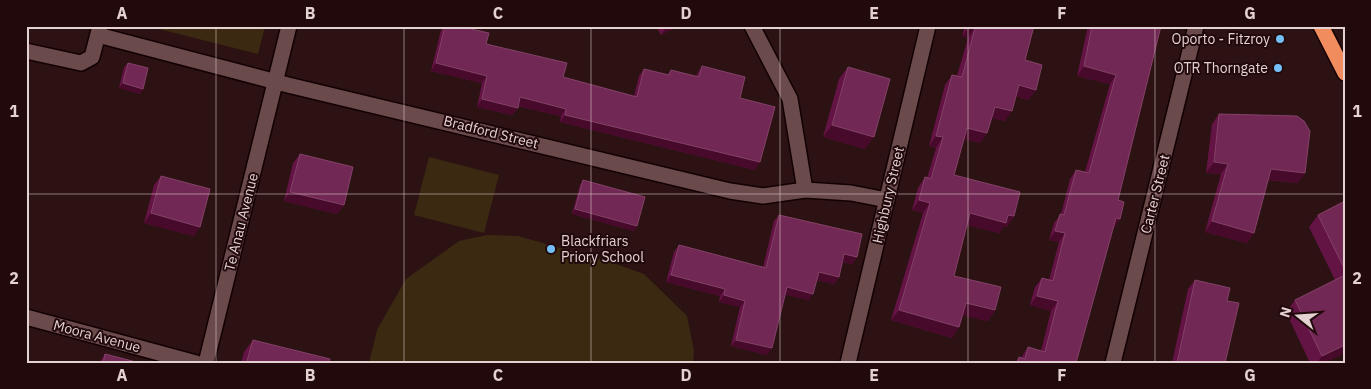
<svg xmlns="http://www.w3.org/2000/svg" width="1371" height="389" font-family="'IBM Plex Sans',sans-serif">
<style>
.green{fill:#3c2911}
.lines{fill:none;stroke-linecap:round;stroke-linejoin:round}
.minor-casing{stroke:#130102;stroke-width:18}
.highway-casing{stroke:#130102;stroke-width:18}
.minor{stroke:#6a4a4b;stroke-width:15}
.highway{stroke:#f18c5f;stroke-width:15}
.wall{fill:#641345}
.shaded-wall{fill:#480a2b}
.building{fill:#712854;stroke:#834267}
.grid{fill:none;stroke:#e4d1d1;stroke-width:1;stroke-opacity:0.55}
.poi-dot{fill:#74c0f6;stroke:#22090b;stroke-width:2}
.labels{text-anchor:middle;stroke-width:4;stroke-linejoin:round;paint-order:stroke}
.poi-label{font-size:14px;fill:#e4d1d1;stroke:#22090b;text-anchor:end}
.street-label{font-size:14px;fill:#e4d1d1;stroke:#22090b}
.neatline{fill:none;stroke:#e4d1d1;stroke-width:2}
.grid-label{font-size:16px;text-anchor:middle;font-weight:bold;fill:#e4d1d1}
</style>
<rect width="100%" height="100%" fill="#2d1214"/>
<!-- green -->
<path class="green" d="M147 26H265L258 54Z
M429 157 499 175 484 233 414 215Z
M487 235 518 236 613 263 644 274 687 316 694 351 693 363H369L377 330 406 279 459 241Z"/>
<g class="lines">
<defs>
<path id="minor" d="M752 26 790 99 805 190
M98 35 288 85 730 191 763 196 805 190 851 193 887 200
M26 51 81 63 92 57 100 26
M26 317 196 363
M206 363 289 26
M848 363 928 26
M1113 363 1196 26"/>
<path id="highway" d="M1321 26 1345 73"/>
</defs>
<!-- minor casing -->
<use href="#minor" class="minor-casing"/>
<!-- highway casing -->
<use href="#highway" class="highway-casing"/>
<!-- minor -->
<use href="#minor" class="minor"/>
<!-- highway -->
<use href="#highway" class="highway"/>
</g>
<!-- wall -->
<path class="wall" d="M442 26H472L471 29 486 44 563 77 634 96 639 76 644 69 667 75 671 70 696 76 697 74 702 66 740 98 755 170 560 122 561 116 518 106 512 115 477 107 482 83 431 71Z
M656 26H678L661 35Z
M965 26H1034L1025 60 1036 90 1028 100 1016 96 1005 121 992 118 987 133 980 143 964 139 954 175 1014 216 1007 227 1004 226 999 233 967 225 954 276 995 310 988 321 962 315 959 327 952 338 891 320 923 213 912 210 918 188 925 177 927 178 936 148 929 146 945 85 952 75 957 76 968 38 962 36Z
M1088 26H1161L1118 200 1120 219 1114 228H1113L1076 363H1015L1019 357 1021 358 1028 347 1041 351 1051 311 1030 305 1035 287 1042 278 1049 280 1059 242 1049 240 1054 223 1061 214 1070 179 1076 170 1085 172 1110 84 1077 76Z
M128 63 143 89 140 94 119 88 124 67Z
M848 67 865 149 823 137 839 79Z
M1219 114 1298 183 1268 180 1254 233 1247 243 1205 232 1221 174 1206 173 1212 124Z
M300 154 344 205 337 214 284 201 293 163Z
M161 176 194 236 144 223 154 185Z
M583 180 637 226 634 231 572 214 580 185Z
M1345 201V354L1344 353 1324 363H1310L1286 312 1295 300 1335 280 1309 227 1318 215Z
M779 215 857 257 852 264 843 262 839 277 834 284 817 280 809 300 785 294 767 355 731 346 740 307 719 302 720 296 666 282 674 252 679 245 763 267 774 221Z
M1195 280 1227 301 1225 363H1172L1188 289Z
M253 340 329 363H241L244 352Z
M105 354 140 363H99Z"/>
<!-- shaded-wall -->
<path class="shaded-wall" d="M667 26H678L661 35Z
M970 26 975 28 968 38 962 36Z
M436 63 487 76 482 83 431 71Z
M1084 66 1116 75 1110 84 1077 76Z
M123 83 143 89 140 94 119 88Z
M1019 85 1036 90 1028 100 1012 95Z
M520 97 566 109 561 116 515 105Z
M482 99 518 108 512 115 477 107Z
M995 107 1012 111 1005 121 988 117Z
M565 115 760 162 755 170 560 122Z
M832 125 874 137 865 149 823 137Z
M967 128 987 133 980 143 960 138Z
M936 136 943 137 936 148 929 146Z
M1214 162 1228 164 1221 174 1206 173Z
M1271 169 1305 173 1298 183 1263 179Z
M290 192 344 205 337 214 284 201Z
M919 200 930 203 923 213 912 210Z
M575 209 637 226 634 231 572 214Z
M151 213 200 227 194 236 144 223Z
M970 213 1008 215 1014 216 1007 227 1004 226 999 233 963 224Z
M1116 218 1120 219 1114 228 1109 227Z
M1212 221 1254 233 1247 243 1205 232Z
M1055 231 1065 233 1059 242 1049 240Z
M844 254 857 257 852 264 840 261Z
M819 272 839 277 834 284 814 279Z
M671 275 725 289 720 296 666 282Z
M787 287 813 294 809 300 782 294Z
M724 295 745 301 740 307 719 302Z
M1037 296 1058 301 1051 311 1030 305Z
M966 303 995 310 988 321 958 314Z
M899 310 959 327 952 338 891 320Z
M736 340 772 348 767 355 731 346Z
M1345 345 1344 353 1324 363H1317L1322 356Z"/>
<!-- building -->
<path class="building" d="M445 26H472L471 29 489 33 486 44 567 63 563 77 637 97 644 69 669 75 671 70 699 77 702 66 745 77 740 98 775 107 760 162 565 115 566 109 520 97 518 108 482 99 487 76 436 63Z
M970 26H1034L1025 60 1042 65 1036 90 1019 85 1012 111 995 107 987 133 967 128 954 175 1020 192 1014 216 1008 215 1006 223 970 213 954 276 1001 287 995 310 966 303 959 327 899 310 930 203 919 200 925 177 931 179 943 137 936 136 952 75 962 77 975 28Z
M1092 26H1161L1118 200 1124 202 1120 219 1116 218 1076 363H1017L1019 357 1025 359 1028 347 1045 352 1058 301 1037 296 1042 278 1053 281 1065 233 1055 231 1060 214 1064 215 1076 170 1089 173 1116 75 1084 66Z
M128 63 148 68 143 89 123 83Z
M848 67 890 79 874 137 832 125Z
M1219 114 1297 116 1304 121 1310 131 1305 173 1271 169 1254 233 1212 221 1228 164 1214 162Z
M300 154 353 167 344 205 290 192Z
M161 176 210 189 200 227 151 213Z
M583 180 645 197 637 226 575 209Z
M1345 201V270L1318 215Z
M779 215 862 234 857 257 844 254 839 277 819 272 813 294 787 287 772 348 736 340 745 301 724 295 725 289 671 275 679 245 766 268Z
M1345 275V345L1322 356 1295 300Z
M1195 280 1230 288 1227 301 1239 303 1225 363H1177Z
M253 340 330 359 329 363H255L247 361Z
M105 354 140 363H103Z"/>
<!-- grid -->
<path class="grid" d="M216 26V363M404 26V363M591 26V363M780 26V363M968 26V363M1155 26V363M26 194H1345"/>
<!-- markers -->
<g class="poi-dot">
<circle cx="1280" cy="39" r="5"/>
<circle cx="1278" cy="68" r="5"/>
<circle cx="551" cy="249" r="5"/>
</g>
<g class="labels">
<!-- poi labels -->
<g class="poi-label">
<text x="1270" y="44">Oporto - Fitzroy</text>
<text x="1268" y="73">OTR Thorngate</text>
<text x="561" y="246" text-anchor="start">Blackfriars<tspan x="561" dy="16">Priory School</tspan></text>
</g>
<!-- street labels -->
<g class="street-label">
<text transform="translate(491 132) rotate(14)" y="5">Bradford Street</text>
<text transform="translate(1155 194) rotate(-76)" y="5">Carter Street</text>
<text transform="translate(888 195) rotate(-77)" y="5">Highbury Street</text>
<text transform="translate(241 222) rotate(-76)" y="5">Te Anau Avenue</text>
<text transform="translate(97 336) rotate(15)" y="5">Moora Avenue</text>
</g>
</g>
<!-- border -->
<rect width="1371" height="389" fill="none" stroke="#22090b" stroke-width="55"/>
<!-- north arrow -->
<g transform="translate(1298 316) rotate(287)" stroke="#22090b" stroke-width="4" paint-order="stroke">
<path d="M0-4L9 19L0 12L-9 19Z" fill="#e4d1d1"/>
<text y="-8" font-size="14" font-weight="bold" text-anchor="middle" fill="#e4d1d1">N</text>
</g>
<rect x="28" y="28" width="1316" height="334" class="neatline"/>
<g class="grid-label">
<text x="122" y="19">A</text>
<text x="310" y="19">B</text>
<text x="498" y="19">C</text>
<text x="686" y="19">D</text>
<text x="874" y="19">E</text>
<text x="1062" y="19">F</text>
<text x="1250" y="19">G</text>
<text x="14" y="117">1</text>
<text x="1357" y="117">1</text>
<text x="14" y="284">2</text>
<text x="1357" y="284">2</text>
<text x="122" y="381">A</text>
<text x="310" y="381">B</text>
<text x="498" y="381">C</text>
<text x="686" y="381">D</text>
<text x="874" y="381">E</text>
<text x="1062" y="381">F</text>
<text x="1250" y="381">G</text>
</g>
</svg>
